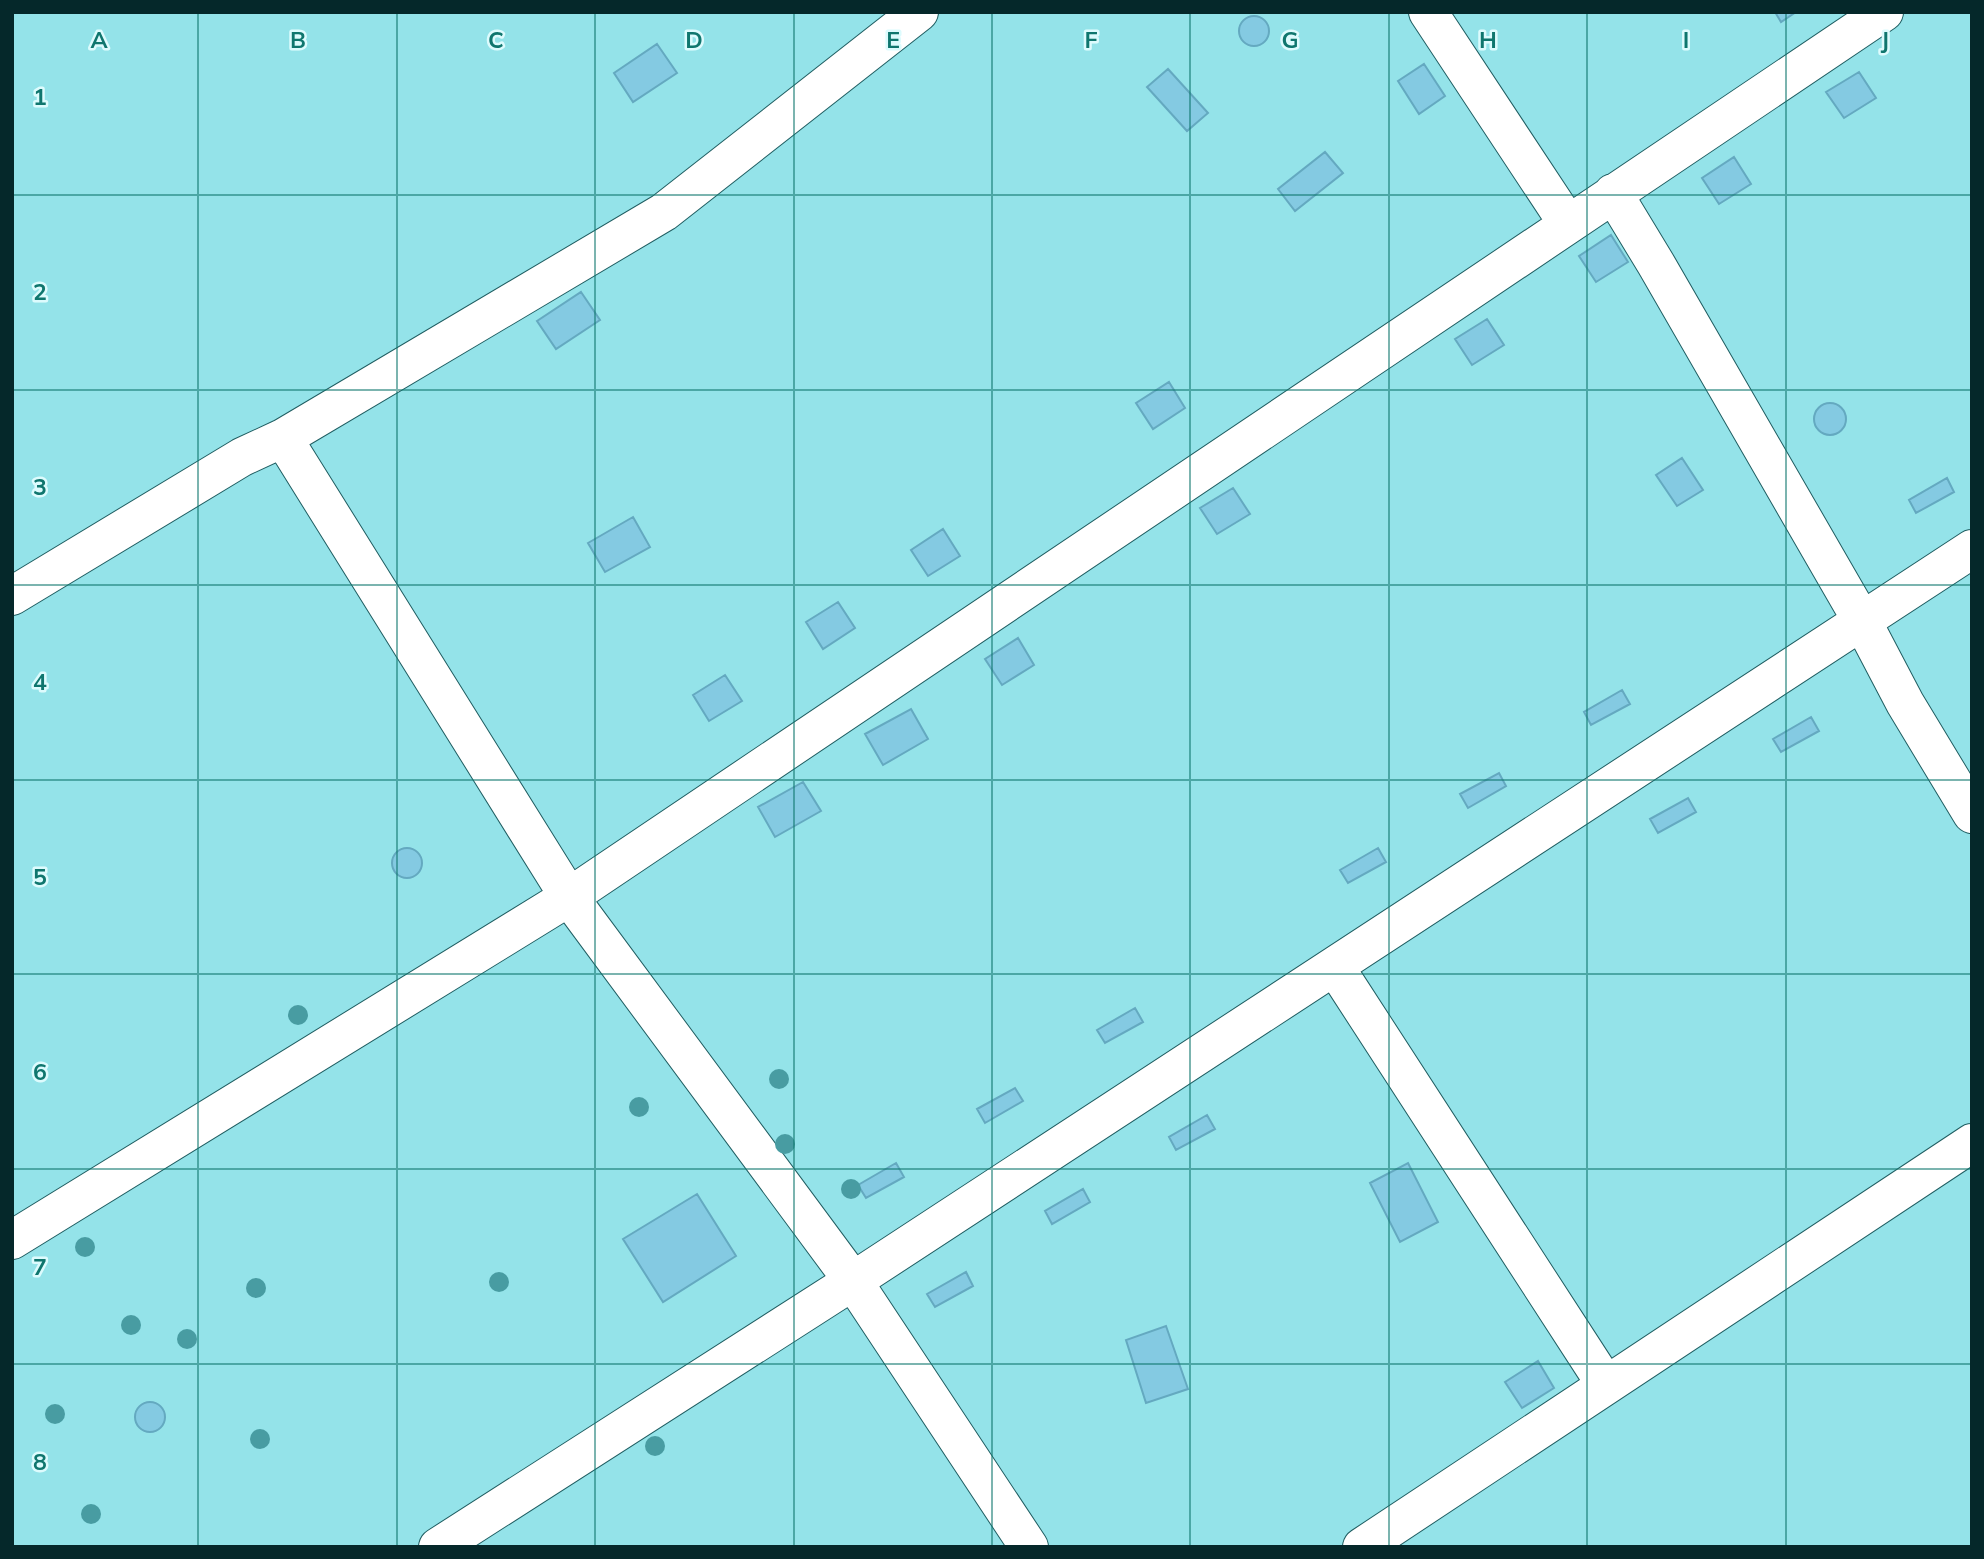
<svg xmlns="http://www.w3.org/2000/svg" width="1984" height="1559" font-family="Mulish,sans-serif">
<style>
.building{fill:#84cae2;stroke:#64a9c0;stroke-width:2}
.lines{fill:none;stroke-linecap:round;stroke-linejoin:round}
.street-casing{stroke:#205e62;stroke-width:40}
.street{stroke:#fff;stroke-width:38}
.tree{fill:#489ca2}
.grid{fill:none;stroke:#0f766e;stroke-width:2;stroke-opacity:0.55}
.grid-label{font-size:23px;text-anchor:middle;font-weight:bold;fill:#0f766e;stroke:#ddfbfd;stroke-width:5;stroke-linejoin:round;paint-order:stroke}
</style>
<rect width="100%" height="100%" fill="#94e3e9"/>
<!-- building -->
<path class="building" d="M1775 12H1796L1781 22Z
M1239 31a15 15 0 1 1 30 0a15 15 0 1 1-30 0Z
M657 44 677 73 633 102 614 73Z
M1424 64 1445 96 1419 114 1398 81Z
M1168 69 1208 113 1187 131 1147 87Z
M1859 72 1876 98 1844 118 1826 92Z
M1325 152 1343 173 1295 211 1278 189Z
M1734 157 1751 184 1719 204 1702 178Z
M1611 235 1628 262 1596 282 1579 256Z
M581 292 600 320 556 349 537 321Z
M1487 319 1504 345 1472 365 1455 339Z
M1169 382 1185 408 1153 429 1136 403Z
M1814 419a16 16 0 1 1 32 0a16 16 0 1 1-32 0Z
M1682 458 1703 490 1677 506 1656 475Z
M1947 478 1954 492 1916 513 1909 500Z
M1233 488 1250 514 1217 534 1200 508Z
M633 517 650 547 605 572 588 543Z
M943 529 960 556 928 576 911 550Z
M838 602 855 628 823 649 806 622Z
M1018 638 1034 665 1002 685 985 659Z
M725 675 742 701 709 721 693 695Z
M1622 690 1630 704 1591 725 1584 712Z
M911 709 928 739 883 765 865 734Z
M1811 717 1819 731 1781 752 1773 739Z
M1499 773 1506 786 1468 808 1460 794Z
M803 782 821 811 775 837 758 807Z
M1688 798 1696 812 1658 833 1650 819Z
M392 863a15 15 0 1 1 30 0a15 15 0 1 1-30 0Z
M1378 848 1386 862 1348 883 1340 870Z
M1135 1008 1143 1022 1105 1043 1097 1030Z
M1015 1088 1023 1101 985 1123 977 1109Z
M1207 1115 1215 1129 1176 1150 1169 1137Z
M896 1163 904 1177 866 1198 858 1185Z
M1408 1163 1438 1222 1400 1242 1370 1183Z
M1083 1189 1090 1202 1052 1224 1045 1211Z
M697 1194 736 1256 663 1302 623 1239Z
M966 1272 973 1286 935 1307 927 1294Z
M1166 1326 1188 1389 1146 1403 1126 1340Z
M1538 1361 1554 1388 1522 1408 1505 1382Z
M135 1417a15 15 0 1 1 30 0a15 15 0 1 1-30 0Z"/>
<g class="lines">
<defs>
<path id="street" d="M1428 12 1568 224
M1613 193 1656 264 1862 621 1905 703 1972 814
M283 438 569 897 853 1281 1029 1547
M12 596 242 457 283 438 664 212 919 12
M1335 967 1606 1385
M12 1240 569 897 1884 12
M438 1547 853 1281 1972 549
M1362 1547 1972 1143"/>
</defs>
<!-- street casing -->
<use href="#street" class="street-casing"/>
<!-- street -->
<use href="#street" class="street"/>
</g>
<!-- trees -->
<g class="tree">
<circle cx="298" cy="1015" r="10"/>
<circle cx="779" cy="1079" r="10"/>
<circle cx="639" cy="1107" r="10"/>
<circle cx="785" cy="1144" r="10"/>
<circle cx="851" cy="1189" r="10"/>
<circle cx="85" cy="1247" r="10"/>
<circle cx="499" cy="1282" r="10"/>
<circle cx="256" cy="1288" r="10"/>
<circle cx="131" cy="1325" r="10"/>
<circle cx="187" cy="1339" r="10"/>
<circle cx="55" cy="1414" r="10"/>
<circle cx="260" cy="1439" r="10"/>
<circle cx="655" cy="1446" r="10"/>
<circle cx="91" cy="1514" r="10"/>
</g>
<!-- grid -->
<path class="grid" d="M198 12V1547M397 12V1547M595 12V1547M794 12V1547M992 12V1547M1190 12V1547M1389 12V1547M1587 12V1547M1786 12V1547M12 195H1972M12 390H1972M12 585H1972M12 780H1972M12 974H1972M12 1169H1972M12 1364H1972"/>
<g class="grid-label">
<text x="99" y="48">A</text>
<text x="298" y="48">B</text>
<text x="496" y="48">C</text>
<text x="694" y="48">D</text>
<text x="893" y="48">E</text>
<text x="1091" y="48">F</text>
<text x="1290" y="48">G</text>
<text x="1488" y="48">H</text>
<text x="1686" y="48">I</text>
<text x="1885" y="48">J</text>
<text x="40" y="105">1</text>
<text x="40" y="300">2</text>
<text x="40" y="495">3</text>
<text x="40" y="690">4</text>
<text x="40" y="885">5</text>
<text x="40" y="1080">6</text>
<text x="40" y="1275">7</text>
<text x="40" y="1470">8</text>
</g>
<!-- border -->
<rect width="1984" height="1559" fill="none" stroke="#05282a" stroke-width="28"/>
</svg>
